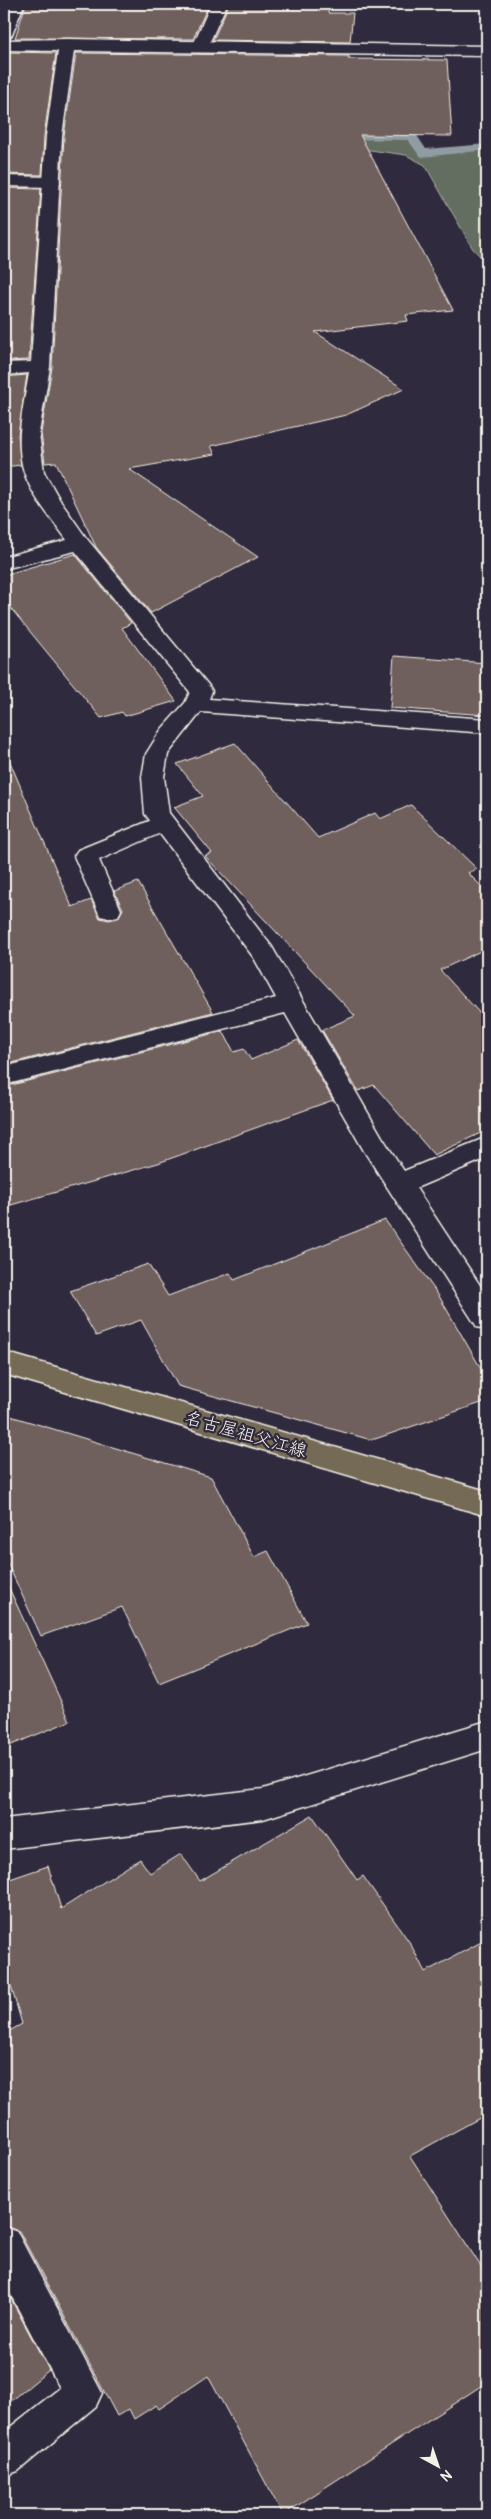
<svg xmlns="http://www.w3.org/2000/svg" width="491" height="2519" font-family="Pangolin,'Klee One',sans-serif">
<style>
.green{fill:#636d61;stroke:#acafa4}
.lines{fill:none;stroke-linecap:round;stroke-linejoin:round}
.stream{fill:#8f9da2;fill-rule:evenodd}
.building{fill:#6f605d;stroke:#f4f1e8}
.service-casing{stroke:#f4f1e8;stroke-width:3}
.minor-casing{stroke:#f4f1e8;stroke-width:3}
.primary-casing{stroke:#f4f1e8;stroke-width:3}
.service{fill:#2f2a3d;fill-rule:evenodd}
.minor{fill:#2f2a3d;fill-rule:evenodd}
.primary{fill:#756a55;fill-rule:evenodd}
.labels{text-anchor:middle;stroke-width:4.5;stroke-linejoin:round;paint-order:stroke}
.street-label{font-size:18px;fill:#f4f1e8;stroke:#2f2a3d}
</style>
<rect width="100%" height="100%" fill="#2f2a3d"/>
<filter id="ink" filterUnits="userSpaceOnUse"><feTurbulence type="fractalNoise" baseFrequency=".02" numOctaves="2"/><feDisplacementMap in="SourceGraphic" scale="10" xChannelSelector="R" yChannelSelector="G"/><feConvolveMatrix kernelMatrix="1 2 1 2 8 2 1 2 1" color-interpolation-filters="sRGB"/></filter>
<g filter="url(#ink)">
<!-- green -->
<path class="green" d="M341 138H411L421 156 487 149V263L473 249 425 165 406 155 370 150 287 157Z"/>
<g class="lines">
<!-- stream -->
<path class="stream" d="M343 125 347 126 349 133 416 134 426 149 487 144V150L423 157 419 155 408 140 340 139 337 128Z"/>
</g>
<!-- building -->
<path class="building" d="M26 4H209L193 39 15 38Z
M229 4H329L328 13H353L350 42 213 40Z
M10 52 56 53 44 136 42 175 4 174V70Z
M76 53 349 56 348 59 447 60 452 136 360 135 453 310 406 315 408 321 315 332 404 389 346 415 211 446 215 454 129 469 258 557 151 613 96 547 56 462 45 463 41 433 52 367 64 136Z
M4 188 41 189 29 360 4 361Z
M27 375 18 435 21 465 4 467V377Z
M75 554 131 623 122 628 176 701 125 716 122 712 101 718 4 600V575Z
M394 656 487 663V715L390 708Z
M235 743 318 838 375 813 380 819 411 805 477 869 468 873 487 892V948L440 970 487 1021V1130L434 1155 374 1085 358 1091 322 1030 355 1016 205 856 212 853 174 807 203 796 177 764Z
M4 748 72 907 91 900 100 918 109 920 118 918 123 909 114 891 138 882 213 1012 4 1065Z
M223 1031 234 1052 244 1049 251 1060 298 1040 333 1100 158 1163 4 1207V1087Z
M385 1220 439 1296 487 1379V1401L375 1439H368L178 1386 141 1320 96 1336 70 1291 148 1264 168 1296 230 1273 234 1280Z
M4 1414 211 1477 254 1557 268 1551 307 1623 159 1683 122 1607 41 1636 4 1556Z
M4 1577 70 1721 4 1748Z
M312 1815 357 1880 363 1876 410 1943 425 1972 487 1939V2114L410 2156 487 2276V2382L283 2515 208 2376 159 2409 156 2405 134 2419 129 2409 117 2416 19 2231 4 2225V2034L22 2024 4 1962V1881L48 1866 61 1909 140 1859 150 1873 181 1854 200 1881Z
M4 2286 49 2370 4 2407Z"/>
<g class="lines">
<defs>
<path id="service" d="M211 4H227L206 50H194L192 47Z
M4 176 51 177 57 178 60 182 57 186 51 187 4 186Z
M164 815 172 818 176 823 172 828 99 860 121 910 118 916 109 918 100 916 74 856 78 850Z"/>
<path id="minor" d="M8 4H24L12 35 4 40V15Z
M67 39 487 46V56L74 51 62 136 50 367 39 433 44 472 61 502 87 539 209 686 212 691 209 699 487 719V733L201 712 168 754 164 777 169 813 272 947 382 1137 404 1171 487 1137V1158L416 1188 487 1296V1330L477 1327 364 1151 285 1013 4 1085V1067L276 998 254 958 145 814 142 777 146 754 161 730 185 703 190 692 75 551 4 569V557L67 540C52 519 32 497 24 472 14 440 24 405 29 373L4 375V363L31 362 46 136 58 51 4 50V40Z
M487 1721V1749L263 1819 4 1849V1819L263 1789Z
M4 2227 17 2232 102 2393 96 2406 18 2471 4 2476V2432L60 2388 4 2282Z"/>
<path id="primary" d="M4 1352 487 1491V1516L4 1374Z"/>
</defs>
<!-- service casing -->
<use href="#service" class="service-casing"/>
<!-- minor casing -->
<use href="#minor" class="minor-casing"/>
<!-- primary casing -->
<use href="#primary" class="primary-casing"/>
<!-- service -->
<use href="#service" class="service"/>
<!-- minor -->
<use href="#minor" class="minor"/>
<!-- primary -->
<use href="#primary" class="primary"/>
</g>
</g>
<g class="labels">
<!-- street labels -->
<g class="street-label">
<text transform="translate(246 1434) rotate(16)" y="6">名古屋祖父江線</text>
</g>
</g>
<!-- margin -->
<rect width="491" height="2519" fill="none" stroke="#2f2a3d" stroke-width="20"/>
<rect x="10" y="10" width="471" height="2499" fill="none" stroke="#f4f1e8" stroke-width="2" filter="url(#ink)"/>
<!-- north arrow -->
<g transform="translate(438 2466) rotate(140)" stroke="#2f2a3d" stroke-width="4" paint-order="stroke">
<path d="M0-4L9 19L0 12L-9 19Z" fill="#f4f1e8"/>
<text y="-8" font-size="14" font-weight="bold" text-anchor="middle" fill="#f4f1e8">N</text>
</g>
</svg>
